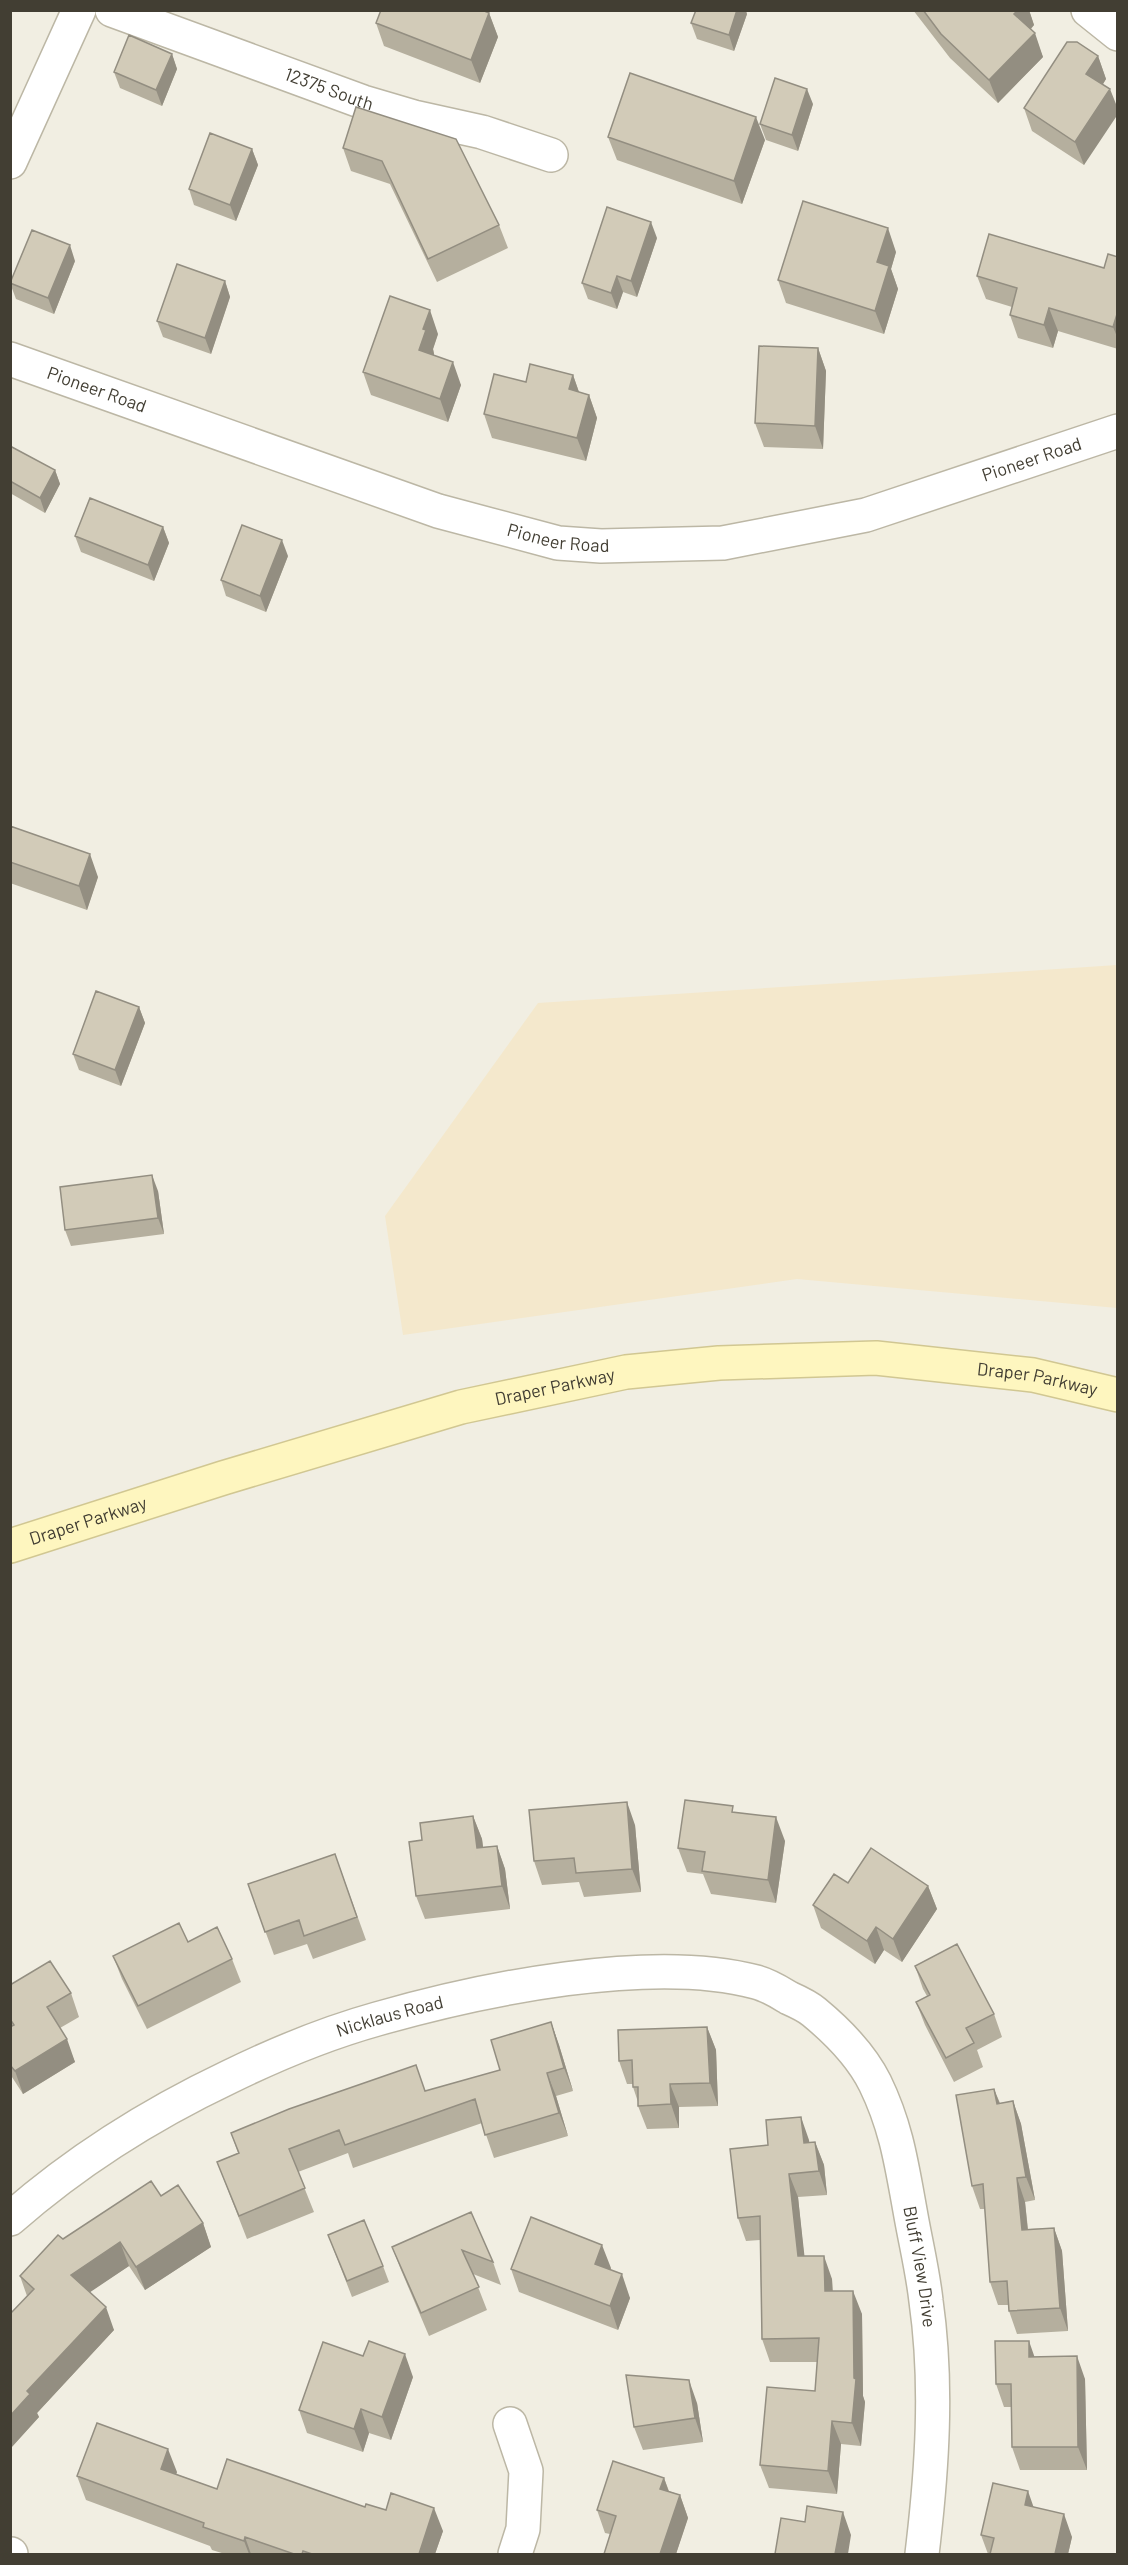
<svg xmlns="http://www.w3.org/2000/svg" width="1128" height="2565" font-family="Barlow,sans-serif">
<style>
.commercial{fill:#f4e8cc}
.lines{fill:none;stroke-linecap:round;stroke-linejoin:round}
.minor-casing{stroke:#bcb7a5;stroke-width:36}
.tertiary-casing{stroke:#bcb7a5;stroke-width:36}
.secondary-casing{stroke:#d1c792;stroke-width:36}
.minor{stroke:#fff;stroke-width:33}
.tertiary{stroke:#fff;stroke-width:33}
.secondary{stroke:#fef6bf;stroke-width:33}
.wall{fill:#b5af9e}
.shaded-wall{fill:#938e81}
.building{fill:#d2cbb8;stroke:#938e81;stroke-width:1.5}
.labels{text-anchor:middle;stroke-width:4.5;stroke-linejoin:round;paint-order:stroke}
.street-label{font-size:18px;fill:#423e33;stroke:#fff}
</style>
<rect width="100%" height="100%" fill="#f1eee2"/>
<!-- commercial -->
<path class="commercial" d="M1117 965V1308L797 1279 403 1335 385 1216 538 1003Z"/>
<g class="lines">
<defs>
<g id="minor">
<path id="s1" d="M112 10 363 102 414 117 482 132 551 155"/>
<path d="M1088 10 1118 34"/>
<path d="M10 162 79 10"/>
<path id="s2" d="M10 2219C75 2162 151 2114 229 2077 276 2054 327 2033 377 2019 482 1989 651 1954 756 1982 768 1985 779 1992 789 1998 798 2002 807 2006 814 2012 837 2031 862 2057 875 2083 897 2128 902 2167 911 2216 916 2244 923 2273 926 2301 938 2385 932 2471 922 2554"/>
<path d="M510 2424 526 2471 523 2529 515 2554"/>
<path d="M10 2554H11"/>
</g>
<g id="tertiary">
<path id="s3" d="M10 359 438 511 558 543 601 546 723 543 866 515 1118 431"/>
</g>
<g id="secondary">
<path id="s4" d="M10 1546 223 1478 461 1407 626 1372 719 1363 876 1358 1033 1375 1118 1395"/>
</g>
</defs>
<!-- minor casing -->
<use href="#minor" class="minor-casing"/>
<!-- tertiary casing -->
<use href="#tertiary" class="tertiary-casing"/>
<!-- secondary casing -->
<use href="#secondary" class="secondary-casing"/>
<!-- minor -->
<use href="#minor" class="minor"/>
<!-- tertiary -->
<use href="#tertiary" class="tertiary"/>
<!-- secondary -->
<use href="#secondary" class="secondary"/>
</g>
<!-- wall -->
<path class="wall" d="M913 10H1029L1034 25 1031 29 1043 57 998 103 950 58Z
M489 13 498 37 480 83 384 46 376 23Z
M747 14 734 51 697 39 691 23Z
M172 54 177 69 162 106 120 88 114 72Z
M1098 56 1106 79 1103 84 1084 165 1032 131 1024 108Z
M813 104 798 151 766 140 760 124Z
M356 107 499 225 508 248 437 282 390 184 351 171 343 148Z
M608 137 765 140 742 204 617 160Z
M252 149 258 165 236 221 194 205 189 189Z
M657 238 637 297 623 292 617 309 588 299 582 283Z
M896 252 891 269 898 289 884 334 786 303 778 280Z
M1118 257V349L1058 331 1053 348 1018 338 1010 315 1012 307 986 299 977 276 1104 268Z
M75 261 54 314 16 299 10 283Z
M225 281 230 297 211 354 163 337 157 321Z
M438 334 433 349 434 354V355L461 385 448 422 371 395 363 372Z
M818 348 826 371 823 449 764 447 755 423Z
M573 375 579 392 589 395 597 418 586 461 492 438 484 414 526 382Z
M10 446 55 470 60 484 45 513 10 493Z
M163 527 169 543 154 581 81 552 75 536Z
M288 556 266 612 226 596 221 580Z
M10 826 98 877 87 910 10 883Z
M139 1007 145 1023 121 1086 79 1070 73 1054Z
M158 1191 164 1234 71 1246 65 1230Z
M735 1812 785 1841 776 1903 711 1894 703 1874 687 1872 678 1848Z
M473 1816 482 1839 483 1847 497 1846 505 1869 510 1909 425 1919 416 1896 422 1840Z
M635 1825 641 1892 584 1897 579 1882 542 1885 534 1861Z
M335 1854 366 1940 313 1959 307 1944 274 1955 248 1884Z
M848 1883 928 1886 937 1909 902 1962 884 1950 875 1964 821 1928 813 1905Z
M188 1942 232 1959 241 1982 147 2029 122 1979 113 1956Z
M915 1966 994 2014 1002 2037 977 2050 983 2067 954 2082 925 2025 916 2002 927 1996 923 1989Z
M10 1985 71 1993 79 2017 60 2028 75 2062 23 2094 10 2074Z
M551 2022 559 2045 573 2091 556 2096 568 2136 494 2158 482 2123 353 2168 348 2153 298 2172 314 2212 247 2239 217 2162 238 2153 231 2133 425 2091 500 2070Z
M707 2027 716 2050 718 2106 679 2107V2128L647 2129 638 2106V2102L633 2087V2084H627L619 2061Z
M994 2089 1000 2103 1013 2101 1021 2124 1035 2200 1025 2202 1028 2229 1054 2228 1062 2251 1068 2331 1017 2334 1009 2311 1008 2305H998L990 2282 985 2209H980L972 2186Z
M809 2140V2143L815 2142 824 2165 827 2195 798 2197 804 2256 832 2279 833 2291 862 2314 863 2396 865 2402 861 2446 841 2444 837 2494 769 2488 760 2465 815 2391 817 2362H770L762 2339 760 2240 746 2241 738 2218Z
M161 2196 203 2223 211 2247 145 2290 129 2266 89 2292 114 2330 37 2413 39 2417 10 2449 27 2296 20 2276 63 2239Z
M471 2212 493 2262 501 2285 473 2274 487 2310 429 2336 401 2270 392 2247Z
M328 2235 383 2266 389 2282 352 2297Z
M611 2268 610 2270 630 2298 618 2330 519 2292 511 2269Z
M1034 2357 1085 2379 1087 2470H1020L1012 2447 1011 2407H1004L996 2384Z
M413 2377 391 2440 369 2433 363 2452 307 2433 299 2410Z
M697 2403 703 2442 643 2450 634 2427Z
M177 2472 176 2474 217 2489 365 2507 443 2531 435 2554H225L212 2550 210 2546 86 2500 77 2476Z
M664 2478 669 2491 680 2495 688 2518 676 2554H604L610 2534 605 2533 597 2510Z
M1034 2507 1072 2537 1068 2554H988L981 2535Z"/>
<!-- shaded-wall -->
<path class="shaded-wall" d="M737 10H746L747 14 734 51 729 35Z
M1018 10H1029L1034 25 1023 37 1014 14Z
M489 13 498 37 480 83 471 60Z
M1035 33 1043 57 998 103 989 80Z
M172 54 177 69 162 106 156 90Z
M1098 56 1106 79 1095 97 1086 74Z
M807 89 813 104 798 151 792 135Z
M1110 89 1118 109V114L1084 165 1075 142Z
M756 117 765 140 742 204 734 181Z
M252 149 258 165 236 221 230 205Z
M651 222 657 238 637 297 631 281Z
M888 228 896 252 891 269 898 289 884 334 875 311 877 262Z
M70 245 75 261 54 314 48 298Z
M617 276 623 292 617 309 611 293Z
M225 281 230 297 211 354 205 338Z
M1049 308 1058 331 1053 348 1044 325Z
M430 310 438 334 433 349 434 354 427 373 419 350 423 329Z
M1118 311V339L1113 327Z
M818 348 826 371 823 449 815 426Z
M453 362 461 385 448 422 440 399Z
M573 375 581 398 569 389Z
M589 395 597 418 586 461 577 438Z
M55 470 60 484 45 513 40 498Z
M163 527 169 543 154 581 148 565Z
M282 540 288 556 266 612 260 596Z
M90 854 98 877 87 910 79 886Z
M139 1007 145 1023 121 1086 115 1070Z
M152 1175 158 1191 164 1234 158 1218Z
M627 1802 635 1825 641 1892 632 1869Z
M473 1816 482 1839 486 1871 477 1848Z
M776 1817 785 1841 776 1903 768 1880Z
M497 1846 505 1869 510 1909 502 1886Z
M928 1886 937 1909 902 1962 893 1939Z
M876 1927 884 1950 875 1964 867 1941Z
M551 2022 559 2045 573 2091 564 2068Z
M707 2027 716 2050 718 2106 710 2083Z
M67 2039 75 2062 23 2094 15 2071Z
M547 2073 556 2096 568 2136 559 2113Z
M670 2084 679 2107V2128L671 2104Z
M994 2089 1003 2112 997 2104Z
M1013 2101 1021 2124 1035 2200 1026 2177Z
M801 2117 809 2140 812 2166 804 2143Z
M815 2142 824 2165 827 2195 819 2171Z
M789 2174 798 2197 807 2279 798 2256Z
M1017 2178 1025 2202 1030 2253 1022 2230Z
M203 2223 211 2247 145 2290 136 2267Z
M1054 2228 1062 2251 1068 2331 1060 2308Z
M120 2242 129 2266 80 2299 71 2275Z
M602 2245 611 2268 603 2287 595 2264Z
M824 2256 832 2279 833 2314 825 2291Z
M622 2274 630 2298 618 2330 610 2306Z
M853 2291 862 2314 863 2396 865 2402 861 2446 852 2423 854 2378Z
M106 2307 114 2330 37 2413 39 2417 10 2449V2416L27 2391Z
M1029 2341 1037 2364 1029 2357Z
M405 2354 413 2377 391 2440 382 2417Z
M1077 2356 1085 2379 1087 2470 1078 2447Z
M689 2380 697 2403 703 2442 695 2418Z
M361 2409 369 2433 363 2452 354 2429Z
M832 2421 841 2444 837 2494 828 2471Z
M168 2449 177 2472 169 2492 161 2469Z
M664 2478 672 2501 660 2489Z
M1028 2491 1036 2514 1025 2505Z
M680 2495 688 2518 676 2554H660Z
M434 2508 443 2531 435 2554H419Z
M843 2512 851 2535 848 2554H835Z
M1064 2514 1072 2537 1068 2554H1055Z
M245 2537 251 2554H249L244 2541Z"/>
<!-- building -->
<path class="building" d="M381 10H482L489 13 471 60 376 23Z
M696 10H737L729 35 691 23Z
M923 10H1018L1014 14 1035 33 989 80 941 34Z
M129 35 172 54 156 90 114 72Z
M1067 42H1077L1098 56 1086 74 1110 89 1075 142 1024 108Z
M630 73 756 117 734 181 608 137Z
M775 78 807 89 792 135 760 124Z
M356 107 456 139 499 225 428 259 382 161 343 148Z
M210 133 252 149 230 205 189 189Z
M803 201 888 228 877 262 889 266 875 311 778 280Z
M607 207 651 222 631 281 617 276 611 293 582 283Z
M32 230 70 245 48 298 10 283Z
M989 234 1104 268 1108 254 1118 257V311L1113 327 1049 308 1044 325 1010 315 1017 288 977 276Z
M177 264 225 281 205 338 157 321Z
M390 296 430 310 423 329 426 330 419 350 453 362 440 399 363 372Z
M759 346 818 348 815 426 755 423Z
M530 364 573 375 569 389 589 395 577 438 484 414 494 374 526 382Z
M10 446 55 470 40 498 10 481Z
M90 498 163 527 148 565 75 536Z
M242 525 282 540 260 596 221 580Z
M10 826 90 854 79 886 10 862Z
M96 991 139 1007 115 1070 73 1054Z
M152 1175 158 1218 65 1230 60 1187Z
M685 1800 733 1806 732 1812 776 1817 768 1880 702 1871 705 1852 678 1848Z
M627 1802 632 1869 576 1873 574 1858 534 1861 529 1810Z
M473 1816 477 1848 497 1846 502 1886 416 1896 409 1842 422 1840 420 1823Z
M871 1848 928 1886 893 1939 876 1927 867 1941 813 1905 834 1874 848 1883Z
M335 1854 357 1917 304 1936 299 1920 265 1932 248 1884Z
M179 1923 188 1942 217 1927 232 1959 138 2006 113 1956Z
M957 1944 994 2014 966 2028 974 2043 946 2058 916 2002 930 1995 915 1966Z
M50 1961 71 1993 47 2007 67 2039 15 2071 10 2065V2027L14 2025 10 2019V1985Z
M551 2022 564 2068 547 2073 559 2113 485 2135 475 2099 345 2145 339 2130 289 2149 305 2188 239 2216 217 2162 239 2153 231 2133 289 2109 416 2065 425 2091 500 2070 491 2040Z
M707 2027 710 2083 670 2084 671 2104 638 2106V2087H633L632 2060 619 2061 618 2030Z
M994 2089 997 2104 1013 2101 1026 2177 1017 2178 1022 2230 1054 2228 1060 2308 1009 2311 1007 2281 990 2282 983 2184 972 2186 956 2095Z
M801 2117 804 2143 815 2142 819 2171 789 2174 798 2256H824L825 2291H853L854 2378 856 2379 852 2423 832 2421 828 2471 760 2465 767 2387 815 2391 819 2338 762 2339 760 2216 738 2218 730 2149 768 2145 766 2120Z
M151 2181 161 2196 178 2185 203 2223 136 2267 120 2242 71 2275 106 2307 27 2391 30 2394 10 2416V2314L34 2289 20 2276 58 2235 63 2239Z
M471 2212 493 2262 462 2250 479 2287 421 2313 392 2247Z
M531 2217 602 2245 595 2264 622 2274 610 2306 511 2269Z
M364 2220 383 2266 347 2281 328 2235Z
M369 2341 405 2354 382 2417 361 2409 354 2429 299 2410 323 2342 363 2356Z
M995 2341H1029V2357L1077 2356 1078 2447H1012L1011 2384H996Z
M626 2375 689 2380 695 2418 634 2427Z
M97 2423 168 2449 161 2469 217 2489 227 2459 365 2507 366 2504 386 2510 391 2493 434 2508 419 2554H312L303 2551 302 2554H294L245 2537 244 2541 203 2527 204 2523 77 2476Z
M613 2461 664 2478 660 2489 680 2495 660 2554H604L616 2516 597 2510Z
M993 2483 1028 2491 1025 2505 1064 2514 1055 2554H990L994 2538 981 2535Z
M807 2506 843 2512 835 2554H775L781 2518 805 2522Z"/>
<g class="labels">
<!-- street labels -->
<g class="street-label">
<text dy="6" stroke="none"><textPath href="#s1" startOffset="231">12375 South</textPath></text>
<text dy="6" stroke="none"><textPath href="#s3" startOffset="92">Pioneer Road</textPath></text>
<text dy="6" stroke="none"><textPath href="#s3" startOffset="1064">Pioneer Road</textPath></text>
<text dy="6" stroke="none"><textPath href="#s3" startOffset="578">Pioneer Road</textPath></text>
<text dy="6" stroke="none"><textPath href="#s4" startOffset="1054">Draper Parkway</textPath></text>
<text dy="6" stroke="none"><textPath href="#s4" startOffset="568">Draper Parkway</textPath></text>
<text dy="6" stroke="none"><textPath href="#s4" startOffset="82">Draper Parkway</textPath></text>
<text dy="6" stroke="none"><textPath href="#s2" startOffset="434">Nicklaus Road</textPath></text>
<text dy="6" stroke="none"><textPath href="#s2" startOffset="1155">Bluff View Drive</textPath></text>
</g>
</g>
<!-- border -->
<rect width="1128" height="2565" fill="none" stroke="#423e33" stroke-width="24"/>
</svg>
